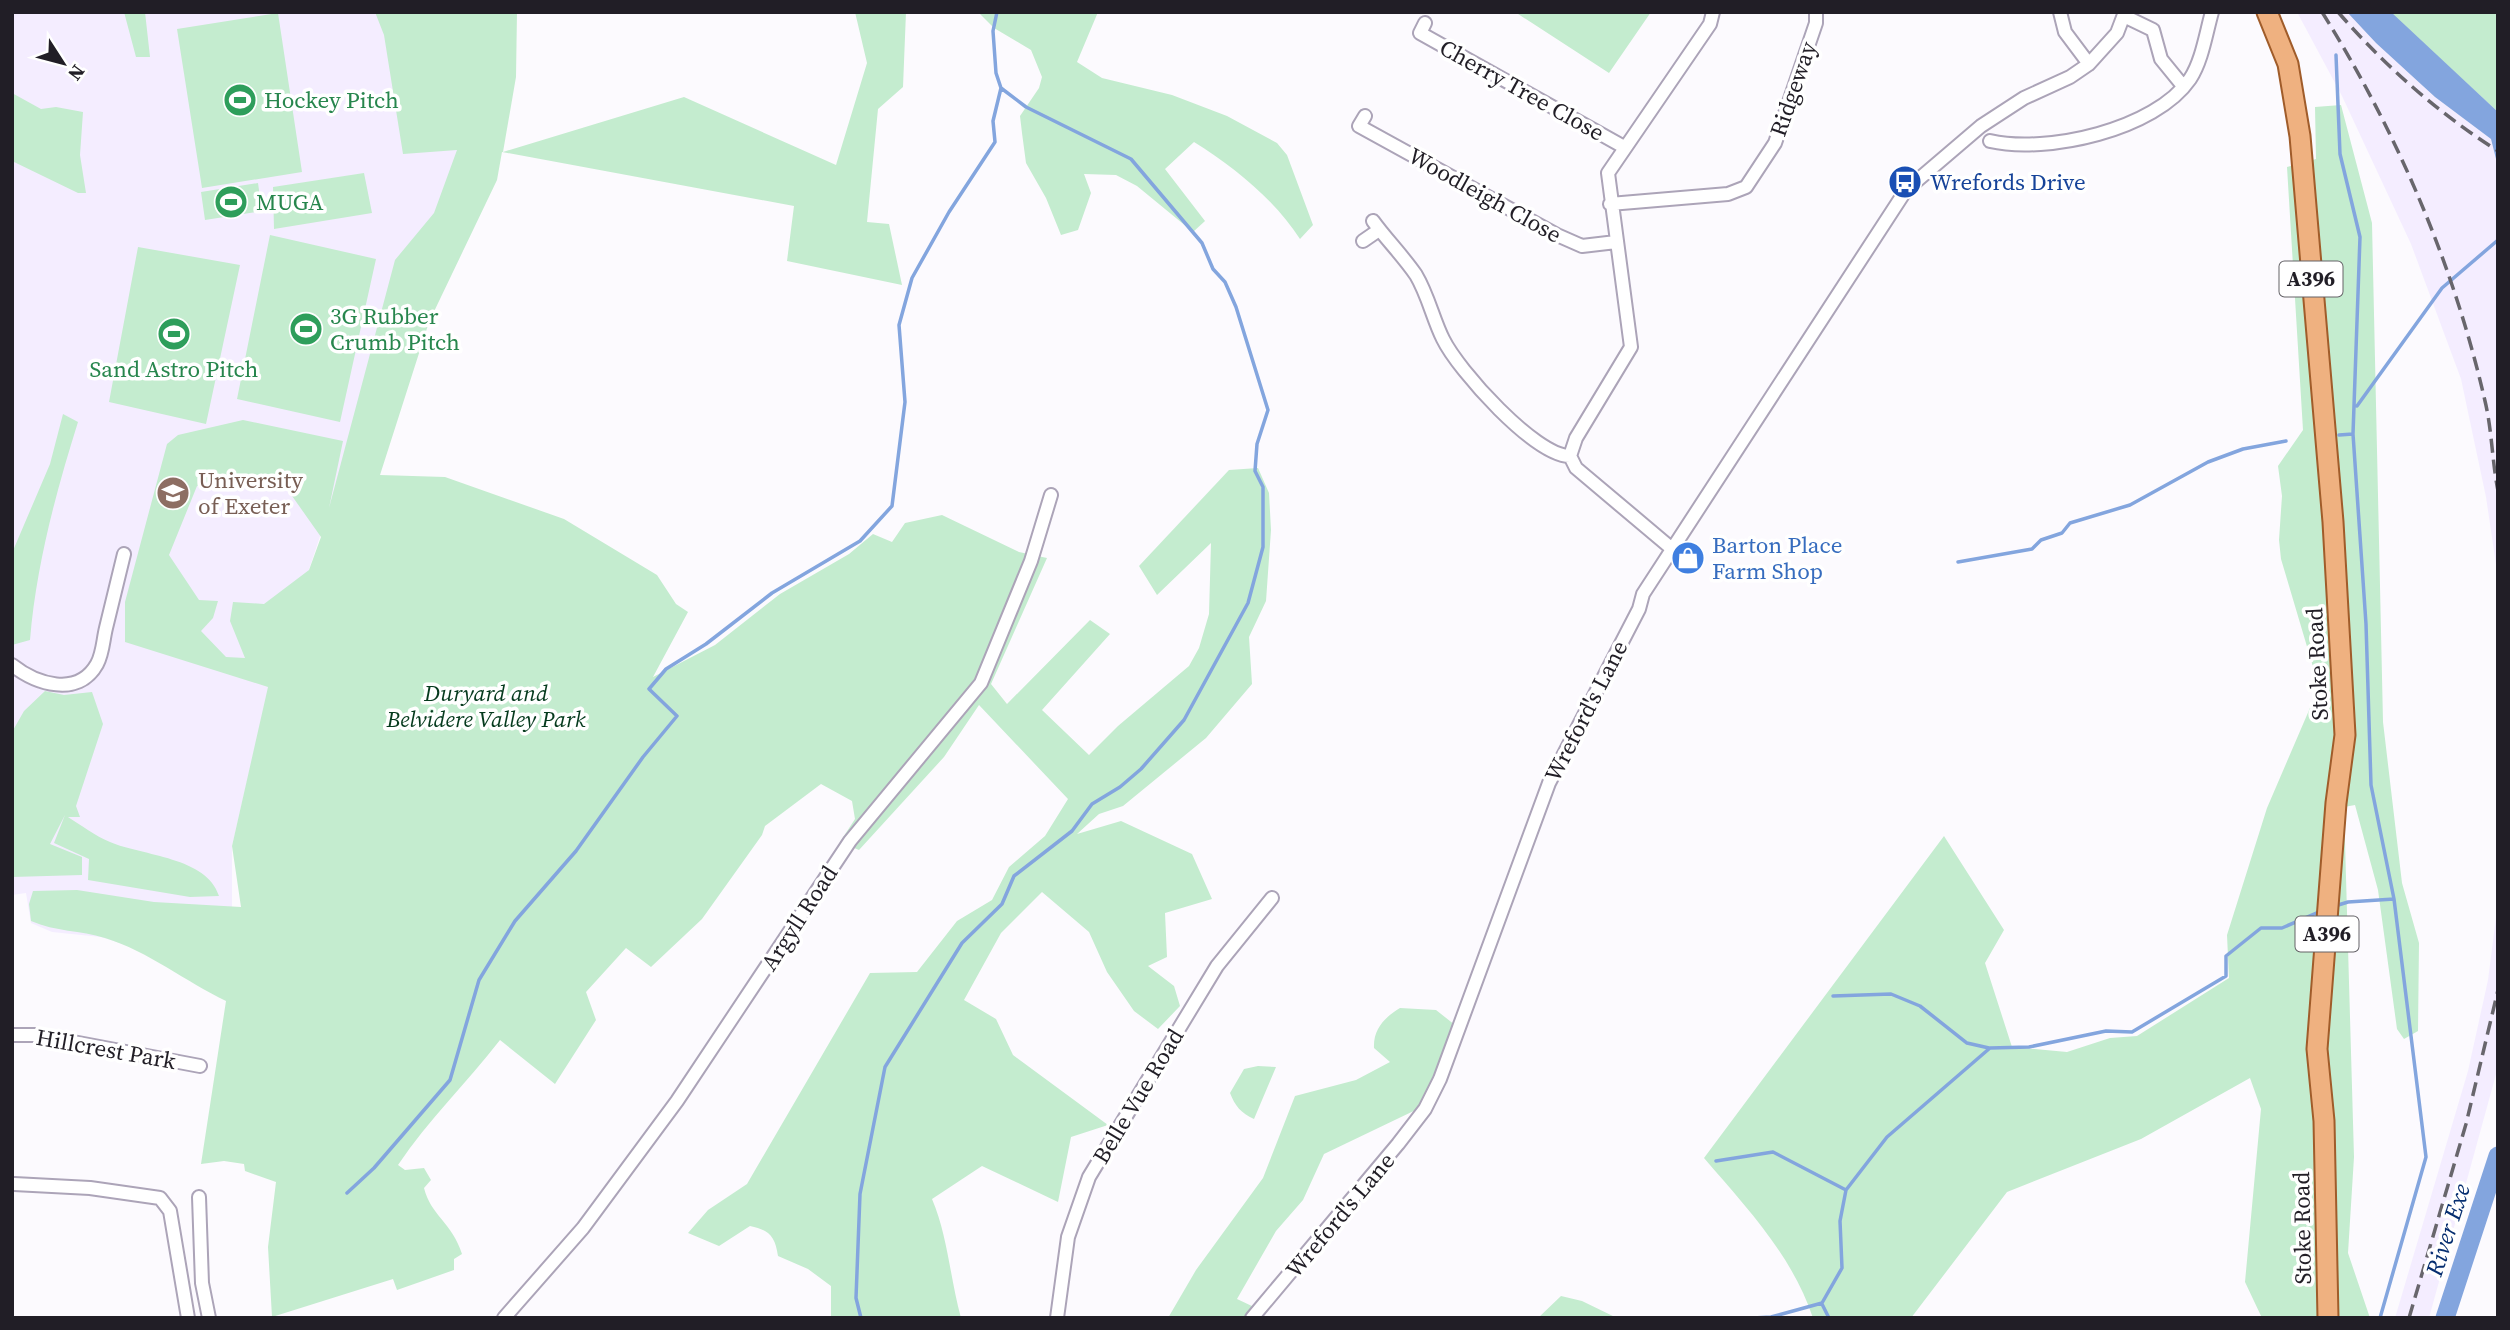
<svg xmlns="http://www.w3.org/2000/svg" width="2510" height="1330" font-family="'Source Serif 4',serif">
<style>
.built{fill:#f4edff}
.green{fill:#c4eccf;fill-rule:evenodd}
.water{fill:#83a5de}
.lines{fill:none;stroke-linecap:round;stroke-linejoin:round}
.stream{stroke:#83a5de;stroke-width:3.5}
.river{stroke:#83a5de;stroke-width:19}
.minor-casing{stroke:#aca4b8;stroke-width:16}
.primary-casing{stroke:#a05c2a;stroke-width:23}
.minor{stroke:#fff;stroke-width:12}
.primary{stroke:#efb180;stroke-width:19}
.rail{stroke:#68666c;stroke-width:3.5;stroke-dasharray:14 7;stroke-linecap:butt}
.labels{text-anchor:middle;stroke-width:7;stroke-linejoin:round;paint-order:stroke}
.shield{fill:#fff;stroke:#646267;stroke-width:2}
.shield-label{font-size:21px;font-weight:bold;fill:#211e26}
.street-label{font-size:23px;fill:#211e26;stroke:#fff}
.leisure-label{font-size:23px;fill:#27864d;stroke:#fff;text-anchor:start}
.transit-label{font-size:23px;fill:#164399;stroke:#fff;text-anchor:start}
.education-label{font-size:23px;fill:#785e54;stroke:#fff;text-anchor:start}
.shop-label{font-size:23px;fill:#366cbe;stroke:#fff;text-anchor:start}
.park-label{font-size:23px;font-style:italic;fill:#053a1d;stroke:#fff}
.water-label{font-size:24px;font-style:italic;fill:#062e70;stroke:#fff}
</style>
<rect width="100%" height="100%" fill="#fcfafe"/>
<!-- built -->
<path class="built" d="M12 12H478L456 193 402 291 267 695 232 846V958L148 952 101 937 52 932 31 923 26 893 12 895Z
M2297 12H2347L2376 43 2435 97 2491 139 2498 167V578L2486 497 2461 379 2411 244 2342 96Z
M2498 902V1067L2429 1318H2395L2468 1071 2488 980Z"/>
<!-- green -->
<path class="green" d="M124 12H145L150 57H136Z
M375 12H517L516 77 503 152 684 97 836 165 867 63 855 12H906L903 87 878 109 867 222 889 224 902 285 787 261 794 206 502 152 497 180 429 322 380 475 445 477 564 519 657 575 676 604 688 612 653 677 715 645 780 594 849 554 873 534 892 542 905 523 942 515 1019 552 1047 558 991 684 1007 704 1090 620 1110 634 1042 710 1089 755 1118 726 1189 666 1199 648 1209 614 1211 543 1157 595 1139 566 1229 470 1258 468 1269 493 1271 530 1266 601 1249 637 1252 684 1206 738 1123 806 1099 814 1077 834 1121 821 1192 854 1212 899 1165 913 1167 957 1148 966 1174 986 1180 1006 1158 1029 1134 1011 1107 972 1089 932 1042 892 1001 933 964 1000 996 1019 1013 1055 1108 1125 1071 1137 1058 1202 982 1166 932 1199C948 1237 950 1278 961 1318H831V1286L808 1269 778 1256C775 1236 769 1230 750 1226L719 1246 688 1233 708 1210 747 1184 870 973 917 972 957 921 992 900 1009 867 1045 836 1068 799 979 705 944 757 859 850 840 842 855 819 852 801 821 784 765 826 762 835 702 919 651 967 626 948 586 992 596 1020 555 1084 500 1040C467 1083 428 1120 398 1165L405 1170 424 1168 431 1180 424 1188C431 1216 452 1222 462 1254L454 1259V1270L397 1290 393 1279 272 1317 268 1247 276 1182 245 1171 244 1164 224 1161 201 1164 226 1001C186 982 148 951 105 938 80 930 56 932 31 921L29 904 33 891 77 890 154 902 241 907 232 846 268 687 125 642V602L167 444 178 435 243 420 343 441 329 508 395 260 434 213 457 150 403 154 384 35ZM231 473 285 486 321 537 309 570 264 604 233 602 230 621 245 658 226 657 201 631 213 618 218 601 199 600 169 555 197 486Z
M978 12H1098L1077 62 1102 78 1172 95 1227 116 1277 143 1287 155 1313 225 1300 239C1274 199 1234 167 1194 142L1165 169 1205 221 1193 232 1137 186 1116 175 1084 174 1091 193 1078 230 1061 235 1046 198 1026 163 1022 133 1020 116 1039 88 1042 77 1031 50 994 28Z
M1515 12H1651L1609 73Z
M2391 12H2498V112L2396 18Z
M278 13 302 172 202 188 177 29Z
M12 93 41 109 56 107 83 112 80 155 86 193H78L12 161Z
M2341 105 2372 223 2383 722 2402 883 2419 943 2418 1031 2404 1039 2397 1029 2378 890 2355 805 2344 807 2354 1157 2348 1253 2370 1318H2262L2245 1282 2261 1109 2250 1078 2141 1139 2007 1192 1911 1318H1813C1792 1255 1746 1207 1704 1158L1944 836 2004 930 1985 963 2012 1047 2067 1052 2110 1038 2137 1036 2229 978 2227 935 2267 808 2319 687 2281 559 2279 540 2282 496 2278 466 2303 430 2287 167 2316 159 2315 107Z
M364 173 372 213 274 229 273 187Z
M258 183 262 211 205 220 201 192Z
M270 235 376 259 340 422 237 399Z
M138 247 240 265 206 424 109 402Z
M63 414 78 422C56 492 36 566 30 640L12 645V553L50 464Z
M45 691 64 695 92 692 103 724 76 806 80 817H68C81 825 95 836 110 842 143 856 207 857 219 896L190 897 88 880 89 859 54 843 65 815 50 844 82 857V875L12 877V732L24 711Z
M1400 1008 1436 1010 1455 1025 1422 1107 1324 1154 1303 1200 1276 1231 1237 1299 1254 1307 1245 1318H1168L1196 1270 1263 1178 1295 1096 1356 1080 1390 1062 1374 1048C1373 1029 1385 1017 1400 1008Z
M1258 1066 1276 1067 1254 1119C1241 1113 1235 1106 1230 1093L1244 1069Z
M1561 1296 1582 1301 1617 1318H1538Z"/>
<!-- water -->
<path class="water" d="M2347 12H2391L2498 112V167L2491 139 2435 97 2376 43Z"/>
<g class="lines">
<!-- stream -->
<path class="stream" d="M2336 55 2340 154 2360 237 2353 434 2366 624 2371 785 2394 899 2426 1157 2380 1318
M2357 406 2442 288 2498 240
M2339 435 2353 434
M1958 562 2032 549 2041 540 2062 533 2070 523 2130 505 2208 462 2243 449 2286 441
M2335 906 2348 902 2394 899
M1833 996 1891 994 1920 1006 1967 1043 1989 1048
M1716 1161 1773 1152 1846 1190
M347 1193 374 1168 450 1080 479 980 515 921 576 851 643 757 677 716 649 689 666 669 706 644 772 593 860 541 892 506 905 402 899 325 912 278 949 212 995 142 993 121 1001 88 996 73 993 31 997 12
M1822 1304 1829 1318
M861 1318 856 1298 860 1194 885 1067 962 943 1002 904 1014 876 1072 831 1092 804 1120 787 1141 769 1184 720 1248 603 1263 547V487L1255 471 1257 444 1268 410 1236 307 1225 282 1213 269 1202 243 1131 159 1026 107 1001 88
M1753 1318 1771 1317 1822 1303 1842 1268 1840 1221 1846 1190 1887 1137 1990 1048 2029 1047 2106 1031 2132 1032 2226 976V956L2261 928H2282L2321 911"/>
<!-- river -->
<path class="river" d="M2445 1318 2498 1156"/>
<defs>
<path id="minor" d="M2060 12 2065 32 2089 64
M2124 16 2153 30 2161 59 2183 86
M1425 23 1420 33 1624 147
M1365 116 1359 126 1557 235 1582 246 1616 242
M1990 141C2047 154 2155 130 2190 79 2202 61 2206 33 2212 12
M1610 204 1728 194 1746 187 1775 143 1816 23V12
M1373 221C1386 239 1403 256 1416 275 1428 295 1433 319 1443 339 1458 370 1535 456 1570 456
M1363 241 1379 230
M1671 548 1576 468 1570 456 1576 438 1631 347 1608 173 1710 24 1713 12
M12 665C36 684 78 698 97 664 103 653 103 640 106 628 112 603 118 578 124 554
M12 1035H36L200 1066
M14 1184 90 1188 160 1198 170 1211 188 1318
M199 1197 202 1283 209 1318
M504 1318 583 1228 677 1101 850 841 981 683 1031 561 1051 495
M1057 1318 1068 1237 1089 1177 1217 966 1272 898
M1252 1318 1398 1144 1425 1109 1440 1079 1549 783 1639 609 1643 594 1906 190 1981 126 2024 98 2070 77 2089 64 2117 33 2125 12"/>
<path id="primary" d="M2267 12 2288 64 2300 136 2333 522 2345 735 2336 803 2317 1049 2324 1121 2328 1318"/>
</defs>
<!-- minor casing -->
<use href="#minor" class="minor-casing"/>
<!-- primary casing -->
<use href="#primary" class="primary-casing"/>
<!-- minor -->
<use href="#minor" class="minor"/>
<!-- primary -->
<use href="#primary" class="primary"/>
<!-- rail -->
<path class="rail" d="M2322 12C2396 130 2454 265 2485 401 2492 430 2492 461 2498 491
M2338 12C2385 66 2438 113 2498 151
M2409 1318 2466 1124 2498 990"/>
</g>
<!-- icons -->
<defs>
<symbol id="stadium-disc" viewBox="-11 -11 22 22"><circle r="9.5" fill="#2e9e5b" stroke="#fff"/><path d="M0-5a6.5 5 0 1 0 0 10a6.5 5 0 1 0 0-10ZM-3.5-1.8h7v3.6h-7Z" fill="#fff"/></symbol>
<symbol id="bus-disc" viewBox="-11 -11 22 22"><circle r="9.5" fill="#1a4fb4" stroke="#fff"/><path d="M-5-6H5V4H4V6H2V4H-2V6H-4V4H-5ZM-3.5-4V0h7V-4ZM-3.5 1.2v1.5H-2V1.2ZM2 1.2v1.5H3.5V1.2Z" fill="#fff"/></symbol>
<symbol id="university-disc" viewBox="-11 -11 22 22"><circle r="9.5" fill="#8d6e63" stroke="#fff"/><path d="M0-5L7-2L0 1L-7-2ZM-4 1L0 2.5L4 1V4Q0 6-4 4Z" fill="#fff"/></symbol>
<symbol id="shop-disc" viewBox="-11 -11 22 22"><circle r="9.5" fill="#3f7fe0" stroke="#fff"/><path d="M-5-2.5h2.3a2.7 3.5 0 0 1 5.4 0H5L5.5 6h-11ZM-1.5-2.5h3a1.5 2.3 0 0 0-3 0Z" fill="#fff"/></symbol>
</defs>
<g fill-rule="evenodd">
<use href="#stadium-disc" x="221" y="81" width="38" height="38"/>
<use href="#bus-disc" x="1886" y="163" width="38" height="38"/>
<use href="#stadium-disc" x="212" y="183" width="38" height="38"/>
<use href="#stadium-disc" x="287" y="310" width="38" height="38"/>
<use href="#stadium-disc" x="155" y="315" width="38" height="38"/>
<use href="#university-disc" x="154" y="474" width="38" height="38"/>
<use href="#shop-disc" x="1669" y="539" width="38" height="38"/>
</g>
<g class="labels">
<!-- shield labels -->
<g class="shield">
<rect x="2279.5" y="261.5" width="63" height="35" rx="5"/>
<rect x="2295.5" y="916.5" width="63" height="35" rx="5"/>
</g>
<g class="shield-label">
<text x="2311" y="286">A396</text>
<text x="2327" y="941">A396</text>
</g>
<!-- street labels -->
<g class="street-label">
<text transform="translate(1793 89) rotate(-71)" y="8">Ridgeway</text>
<text transform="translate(1522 90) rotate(29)" y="8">Cherry Tree Close</text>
<text transform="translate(1485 195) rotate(29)" y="8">Woodleigh Close</text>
<text transform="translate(2317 664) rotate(-93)" y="8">Stoke Road</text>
<text transform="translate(1586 711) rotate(-63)" y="8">Wreford's Lane</text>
<text transform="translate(799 918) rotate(-57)" y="8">Argyll Road</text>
<text transform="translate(106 1049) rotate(10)" y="8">Hillcrest Park</text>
<text transform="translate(1138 1096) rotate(-59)" y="8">Belle Vue Road</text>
<text transform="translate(1340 1215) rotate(-50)" y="8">Wreford's Lane</text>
<text transform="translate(2302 1228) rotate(-91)" y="8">Stoke Road</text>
</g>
<!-- leisure labels -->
<g class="leisure-label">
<text x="264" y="108">Hockey Pitch</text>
<text x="256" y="210">MUGA</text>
<text x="330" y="324">3G Rubber<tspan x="330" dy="26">Crumb Pitch</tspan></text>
<text x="174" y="377" text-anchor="middle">Sand Astro Pitch</text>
</g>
<!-- transit labels -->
<g class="transit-label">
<text x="1930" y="190">Wrefords Drive</text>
</g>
<!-- education labels -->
<g class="education-label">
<text x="198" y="488">University<tspan x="198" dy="26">of Exeter</tspan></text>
</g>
<!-- shop labels -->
<g class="shop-label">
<text x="1712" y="553">Barton Place<tspan x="1712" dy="26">Farm Shop</tspan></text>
</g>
<!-- park labels -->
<g class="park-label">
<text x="486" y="701">Duryard and<tspan x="486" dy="26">Belvidere Valley Park</tspan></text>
</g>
<!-- water labels -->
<g class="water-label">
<text transform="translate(2448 1230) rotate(-72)" y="8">River Exe</text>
</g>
</g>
<!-- border -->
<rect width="2510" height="1330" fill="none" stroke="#211e26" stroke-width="28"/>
<!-- north arrow -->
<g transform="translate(63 63) rotate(126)" stroke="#ffffff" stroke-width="5" paint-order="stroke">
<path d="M0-5L12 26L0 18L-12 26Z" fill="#211e26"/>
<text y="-10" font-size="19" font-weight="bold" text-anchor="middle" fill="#211e26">N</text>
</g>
</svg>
